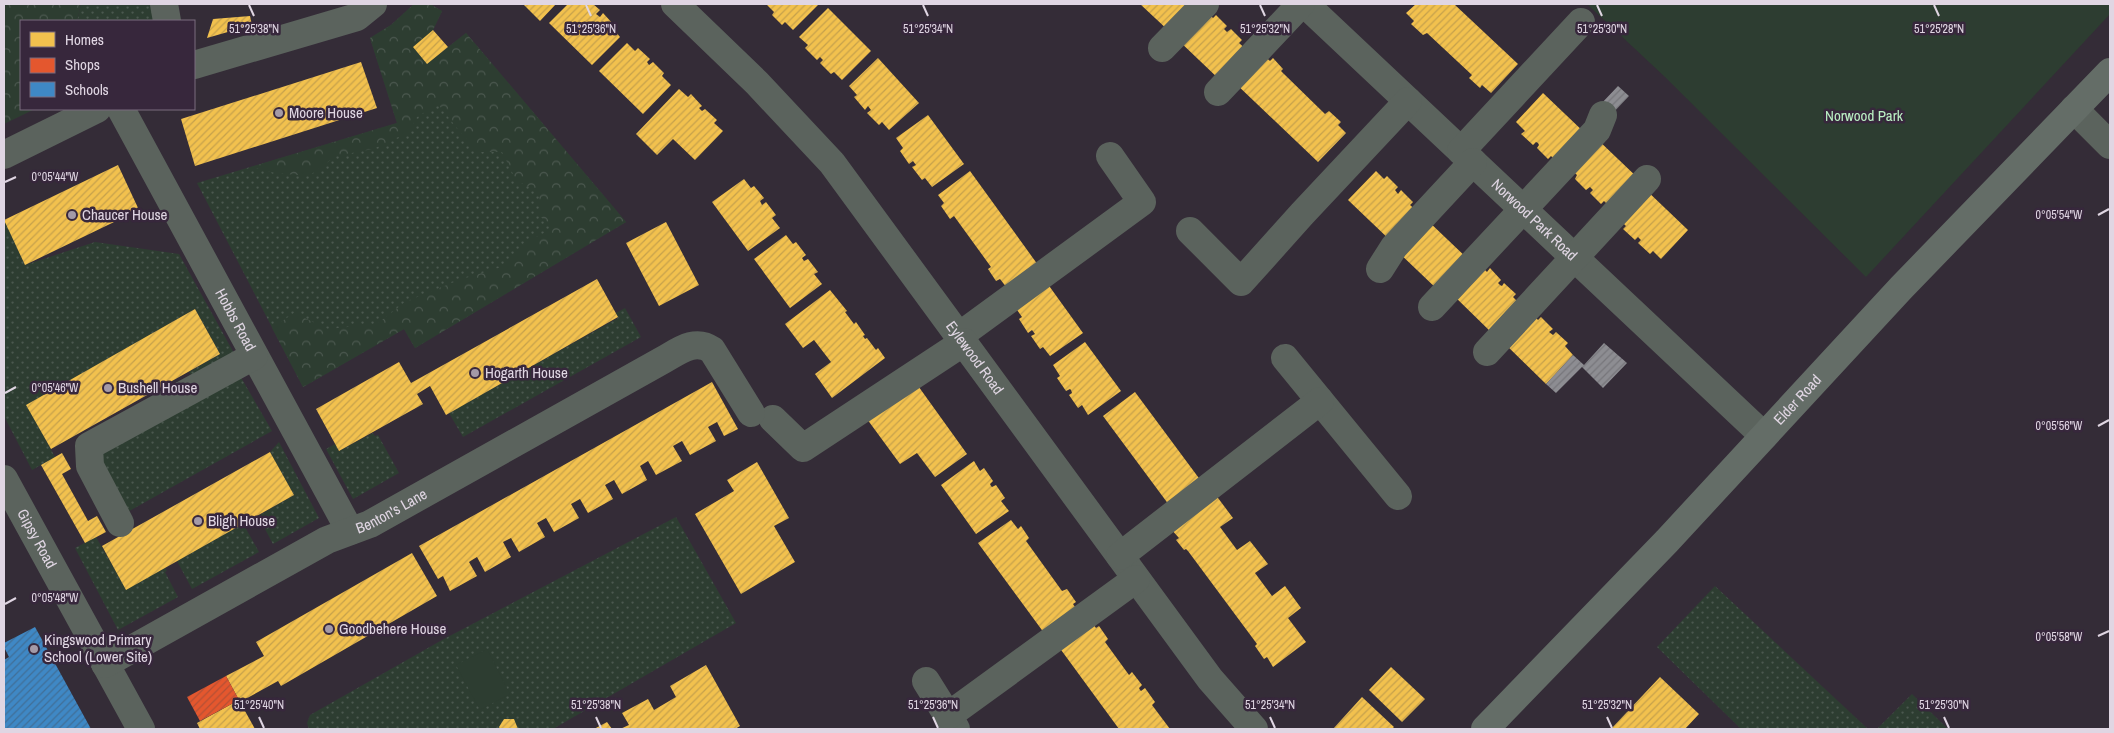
<svg xmlns="http://www.w3.org/2000/svg" width="2114" height="733" font-family="'Archivo Narrow',sans-serif">
<style>
.grass{fill:url(#grass-dots)}
.forest{fill:url(#forest-crowns)}
.park{fill:#2d3d31}
.homes{fill:url(#homes-hatch)}
.shops{fill:url(#shops-hatch)}
.schools{fill:url(#schools-hatch)}
.industry{fill:url(#industry-hatch)}
.lines{fill:none;stroke-linecap:round;stroke-linejoin:round}
.minor{stroke:#5b635d;stroke-width:28}
.major{stroke:#646d67;stroke-width:28}
.ticks{fill:none;stroke:#e0d6e3;stroke-width:2}
.poi-dot{fill:#a49aa7;stroke:#37273c;stroke-width:2}
.labels{text-anchor:middle;stroke-width:5;stroke-linejoin:round;paint-order:stroke}
.poi-label{font-size:15px;fill:#e0d6e3;stroke:#37273c;text-anchor:start}
.park-label{font-size:15px;fill:#bbf1c4;stroke:#37273c}
.street-label{font-size:15px;fill:#e0d6e3;stroke:#37273c}
.ticks-label{font-size:12px;text-anchor:middle;fill:#e0d6e3;stroke:#37273c;stroke-width:5;stroke-linejoin:round;paint-order:stroke}
</style>
<defs>
<pattern id="grass-dots" width="8" height="8" patternUnits="userSpaceOnUse" patternTransform="scale(1.25)"><rect width="8" height="8" fill="#2d3d31"/><path d="M2 2h.1M6 6h.1" fill="none" stroke="#4b584f" stroke-width="1.8" stroke-linecap="round"/></pattern>
<pattern id="forest-crowns" width="20" height="18" patternUnits="userSpaceOnUse" patternTransform="scale(1.25)"><rect width="20" height="18" fill="#2d3d31"/><path d="M2 6a3 3 0 1 1 6 0M12 15a3 3 0 1 1 6 0" fill="none" stroke="#4b584f"/></pattern>
<pattern id="homes-hatch" width="6" height="6" patternUnits="userSpaceOnUse" patternTransform="scale(1.25)"><rect width="6" height="6" fill="#f2c14e"/><path d="M-1 1l2-2M0 6l6-6M5 7l2-2" fill="none" stroke="#c6a14c"/></pattern>
<pattern id="shops-hatch" width="6" height="6" patternUnits="userSpaceOnUse" patternTransform="scale(1.25)"><rect width="6" height="6" fill="#e4572e"/><path d="M-1 1l2-2M0 6l6-6M5 7l2-2" fill="none" stroke="#b45035"/></pattern>
<pattern id="schools-hatch" width="6" height="6" patternUnits="userSpaceOnUse" patternTransform="scale(1.25)"><rect width="6" height="6" fill="#3f88c5"/><path d="M-1 1l2-2M0 6l6-6M5 7l2-2" fill="none" stroke="#406f98"/></pattern>
<pattern id="industry-hatch" width="6" height="6" patternUnits="userSpaceOnUse" patternTransform="scale(1.25)"><rect width="6" height="6" fill="#8d8d92"/><path d="M-1 1l2-2M0 6l6-6M5 7l2-2" fill="none" stroke="#77767b"/></pattern>
</defs>
<rect width="100%" height="100%" fill="#342c37"/>
<!-- grass -->
<path class="grass" d="M81 4H156L153 21H77Z
M414 4H430L442 11 433 30 413 47 427 64 466 33 626 222 415 348 404 329 303 387 197 183 397 123 370 38 391 25Z
M6 222 25 265 95 242 179 254 235 355 193 378 189 372 220 354 195 309 27 405 55 457 32 470 4 416V223Z
M625 308 641 337 463 437 449 413 618 318 616 313Z
M239 374 272 431 124 514 103 478V450Z
M373 433 375 436 378 435 399 473 353 499 326 449 335 444 339 451Z
M279 442 319 518 273 544 258 516 294 495 270 452Z
M676 517 736 623 553 729H309L307 723 310 715 442 640Z
M246 522 247 526 245 527 259 552 192 589 177 561Z
M96 537 126 589 165 568 167 571 165 572 178 597 118 630 75 548Z
M1715 586 1868 729H1741L1657 647Z
M1912 694 1948 729H1877Z"/>
<!-- forest -->
<path class="forest" d="M4 4H81L77 21H21V109H35L4 124Z
M414 4H430L442 11 433 30 413 47 427 64 466 33 626 222 415 348 404 329 303 387 272 328 294 313 328 329 377 324 405 302 459 280 505 266 524 243 552 229 539 215V193L516 180 502 152H479L460 132 438 104 417 117 409 132 373 149 336 156 309 176 275 173 251 167 397 123 370 38 391 25Z"/>
<!-- park -->
<path class="park" d="M1587 4H2110V14L1866 277 1665 77Z
M487 649 510 694 480 710 456 665Z"/>
<!-- homes -->
<path class="homes" d="M523 4H556L540 21Z
M568 4H593L600 10 596 14 600 17 603 13 614 25 612 27 620 37 592 65 549 23Z
M766 4H819L793 30 785 22 782 25 772 15 774 12Z
M1140 4H1197L1170 32Z
M1416 4H1454L1518 64 1491 93 1482 85 1480 88 1469 78 1472 75 1427 33 1423 35 1411 24 1414 21 1406 13Z
M828 8 871 51 842 80 834 72 831 74 820 63 823 60 820 57 817 60 805 48 808 45 799 37Z
M1205 10 1213 18 1216 15 1227 26 1224 29 1227 32 1231 29 1242 40 1239 43 1249 52 1221 81 1177 39Z
M250 16 252 25 207 38 213 19Z
M433 30 448 47 427 64 413 47Z
M627 43 635 51 638 48 650 59 647 62 649 65 653 62 664 73 662 76 671 85 643 114 599 71Z
M1261 53 1270 61 1273 58 1283 69 1281 71 1284 74 1325 114 1329 111 1341 122 1338 125 1346 133 1318 162 1234 82Z
M878 58 919 103 889 130 882 122 879 125 867 113 871 110 868 106 865 110 854 97 857 95 849 86Z
M361 62 377 108 195 166 181 119Z
M679 89 688 97 691 94 702 106 699 108 702 111 705 109 717 120 714 123 723 131 695 160 673 139 657 155 636 134Z
M1543 93 1587 135 1559 164 1551 156 1548 159 1537 148 1539 145 1538 143 1536 142 1533 145 1521 134 1525 131 1516 122Z
M928 115 964 164 932 187 925 178 922 180 912 167 916 165 913 161 909 164 900 151 903 148 896 138Z
M1596 138 1640 180 1612 209 1604 201 1601 204 1590 193 1593 190 1590 187 1586 190 1575 179 1577 175 1568 167Z
M118 165 139 210 25 265 4 220Z
M970 171 1038 265 1007 288 1000 279 996 281 988 269 991 267 954 216 950 219 941 206 944 203 938 195Z
M1376 171 1384 179 1387 176 1398 187 1395 190 1398 194 1401 190 1413 202 1410 205 1419 213 1392 242 1348 200Z
M744 179 751 188 754 186 764 198 760 201 762 205 766 202 776 215 772 218 780 228 748 251 712 202Z
M1644 188 1688 230 1661 259 1653 251 1650 254 1638 243 1641 240 1638 237 1635 240 1623 229 1626 226 1617 217Z
M1426 219 1469 260 1439 291 1396 250Z
M666 222 699 285 659 306 626 243Z
M786 235 793 244 796 242 806 255 802 258 804 261 808 259 818 272 814 274 822 284 790 308 754 259Z
M1479 264 1487 272 1490 268 1501 280 1498 283 1500 285 1502 286 1504 283 1516 294 1513 297 1522 306 1494 335 1451 293Z
M597 279 618 317 446 415 430 386 417 394 423 404 339 451 316 409 399 362 411 383Z
M1047 283 1083 333 1050 356 1043 347 1040 349 1031 336 1035 334 1032 330 1028 333 1019 319 1022 317 1015 307Z
M830 290 847 311 845 312 854 324 856 322 865 335 863 336 865 339 867 338 876 350 878 348 885 358 832 398 815 374 831 362 814 340 803 348 785 324Z
M195 309 220 354 51 449 26 405Z
M1530 312 1538 320 1541 317 1553 329 1549 332 1553 335 1556 332 1568 343 1565 346 1573 355 1546 384 1502 341Z
M1085 342 1121 391 1088 415 1082 405 1078 408 1069 395 1072 393 1071 390 1070 389 1066 391 1057 378 1060 376 1053 365Z
M712 382 738 429 724 436 717 422 708 427 716 441 690 455 682 441 673 446 682 461 656 475 648 461 640 466 647 480 622 494 614 480 605 485 613 499 588 513 580 499 571 504 579 518 554 532 546 518 537 523 545 537 519 552 511 538 503 542 511 557 485 572 477 557 472 560 469 562 477 576 450 591 443 576 438 579 419 546Z
M916 383 967 454 935 477 917 453 900 464 867 419Z
M1135 392 1204 485 1172 509 1103 416Z
M270 452 294 495 126 590 102 546Z
M62 453 71 469 62 474 88 521 97 516 106 532 85 543 41 465Z
M974 461 980 471 984 468 993 481 990 484 991 486 992 487 996 485 1005 498 1001 501 1009 511 976 534 941 485Z
M757 462 789 518 774 526 795 562 741 594 695 514 734 491 727 480Z
M1215 494 1233 518 1220 527 1237 550 1250 541 1268 564 1255 573 1272 596 1285 586 1301 608 1288 618 1306 642 1273 667 1267 657 1264 659 1255 646 1257 644 1188 551 1186 549 1184 550 1176 540 1179 538 1170 528Z
M1011 520 1018 529 1021 526 1029 538 1026 541 1062 591 1067 589 1076 602 1073 604 1079 613 1047 637 978 543Z
M412 553 437 596 281 686 278 681 240 702 255 729H200L197 723 239 700 226 676 264 656 256 642Z
M1089 619 1096 628 1099 626 1108 639 1105 642 1129 675 1132 672 1142 685 1139 688 1140 690 1141 691 1145 688 1155 702 1152 705 1170 729H1119L1056 643Z
M706 665 740 726 735 729H620L629 725 622 713 648 699 654 710 676 697 670 686Z
M1391 667 1425 699 1402 722 1369 690Z
M1660 677 1699 714 1685 729H1611Z
M1362 697 1394 727 1392 729H1333Z
M504 719H514L518 729H500L499 727Z
M607 722 612 729H594Z"/>
<!-- shops -->
<path class="shops" d="M226 676 239 700 200 721 187 697Z"/>
<!-- schools -->
<path class="schools" d="M35 627 91 729H4V660L9 657 4 647V643Z"/>
<!-- industry -->
<path class="industry" d="M1618 86 1629 96 1611 115 1600 105Z
M1604 343 1627 363 1603 388 1582 367 1556 393 1546 384 1573 355 1584 365Z"/>
<g class="lines">
<!-- minor -->
<g class="minor">
<path d="M164 4 167 21"/>
<path id="s1" d="M675 4 757 83 832 163 1210 679 1254 729"/>
<path id="s2" d="M1305 4 1764 436"/>
<path d="M1162 48 1205 4"/>
<path d="M194 65 357 17 373 4"/>
<path d="M1218 92 1301 4"/>
<path id="s3" d="M121 109 350 531"/>
<path d="M2074 109 2110 145"/>
<path d="M1461 151 1581 22"/>
<path d="M4 155 97 109"/>
<path d="M1190 231 1241 282 1302 214 1408 101"/>
<path d="M1380 269 1394 247 1473 162"/>
<path d="M1432 307 1597 130 1603 115"/>
<path d="M959 336 1142 202 1110 156"/>
<path d="M1487 352 1647 179"/>
<path d="M1285 358 1398 496"/>
<path d="M773 419 803 448 964 342"/>
<path id="s4" d="M4 479 141 729"/>
<path d="M120 523 90 466 89 446 254 356"/>
<path d="M1120 556 1320 401"/>
<path id="s5" d="M105 664 327 540 370 524 663 360C679 351 695 338 712 350L751 413"/>
<path d="M926 681 956 729"/>
<path d="M949 715 1136 579"/>
</g>
<!-- major -->
<path class="major" id="s6" d="M1485 729 1667 541 1901 288 2110 72"/>
</g>
<!-- ticks -->
<path class="ticks" d="M249 5 254 16M586 5 591 16M923 5 928 16M1260 5 1265 16M1597 5 1602 16M1934 5 1939 16M5 182 16 177M2098 215 2109 209M5 393 16 387M2098 426 2109 420M5 604 16 598M2098 636 2109 631M259 717 264 728M596 717 601 728M933 717 938 728M1270 717 1275 728M1607 717 1612 728M1944 717 1949 728"/>
<!-- markers -->
<g class="poi-dot">
<circle cx="279" cy="113" r="5"/>
<circle cx="72" cy="215" r="5"/>
<circle cx="475" cy="373" r="5"/>
<circle cx="108" cy="388" r="5"/>
<circle cx="198" cy="521" r="5"/>
<circle cx="329" cy="629" r="5"/>
<circle cx="34" cy="649" r="5"/>
</g>
<g class="labels">
<!-- poi labels -->
<g class="poi-label">
<text x="289" y="118">Moore House</text>
<text x="82" y="220">Chaucer House</text>
<text x="485" y="378">Hogarth House</text>
<text x="118" y="393">Bushell House</text>
<text x="208" y="526">Bligh House</text>
<text x="339" y="634">Goodbehere House</text>
<text x="44" y="645">Kingswood Primary<tspan x="44" dy="17">School (Lower Site)</tspan></text>
</g>
<!-- park labels -->
<g class="park-label">
<text x="1864" y="121">Norwood Park</text>
</g>
<!-- street labels -->
<g class="street-label">
<text dy="5" stroke="none"><textPath href="#s2" startOffset="315">Norwood Park Road</textPath></text>
<text dy="5" stroke="none"><textPath href="#s3" startOffset="240">Hobbs Road</textPath></text>
<text dy="5" stroke="none"><textPath href="#s1" startOffset="465">Eylewood Road</textPath></text>
<text dy="5" stroke="none"><textPath href="#s6" startOffset="454">Elder Road</textPath></text>
<text dy="5" stroke="none"><textPath href="#s5" startOffset="325">Benton's Lane</textPath></text>
<text dy="5" stroke="none"><textPath href="#s4" startOffset="68">Gipsy Road</textPath></text>
</g>
</g>
<g class="ticks-label">
<text x="254" y="33">51°25'38"N</text>
<text x="591" y="33">51°25'36"N</text>
<text x="928" y="33">51°25'34"N</text>
<text x="1265" y="33">51°25'32"N</text>
<text x="1602" y="33">51°25'30"N</text>
<text x="1939" y="33">51°25'28"N</text>
<text x="55" y="181">0°05'44"W</text>
<text x="2059" y="219">0°05'54"W</text>
<text x="55" y="392">0°05'46"W</text>
<text x="2059" y="430">0°05'56"W</text>
<text x="55" y="602">0°05'48"W</text>
<text x="2059" y="641">0°05'58"W</text>
<text x="259" y="709">51°25'40"N</text>
<text x="596" y="709">51°25'38"N</text>
<text x="933" y="709">51°25'36"N</text>
<text x="1270" y="709">51°25'34"N</text>
<text x="1607" y="709">51°25'32"N</text>
<text x="1944" y="709">51°25'30"N</text>
</g>
<!-- border -->
<rect width="2114" height="733" fill="none" stroke="#e0d6e3" stroke-width="10"/>
<!-- legend -->
<rect x="20" y="20" width="175" height="90" fill="#37273c" stroke="#7b6d7f"/>
<rect x="30" y="32" width="25" height="15" fill="#f2c14e" stroke="#7b6d7f"/>
<text x="65" y="45" font-size="15" fill="#e0d6e3">Homes</text>
<rect x="30" y="58" width="25" height="15" fill="#e4572e" stroke="#7b6d7f"/>
<text x="65" y="70" font-size="15" fill="#e0d6e3">Shops</text>
<rect x="30" y="82" width="25" height="15" fill="#3f88c5" stroke="#7b6d7f"/>
<text x="65" y="95" font-size="15" fill="#e0d6e3">Schools</text>
</svg>
